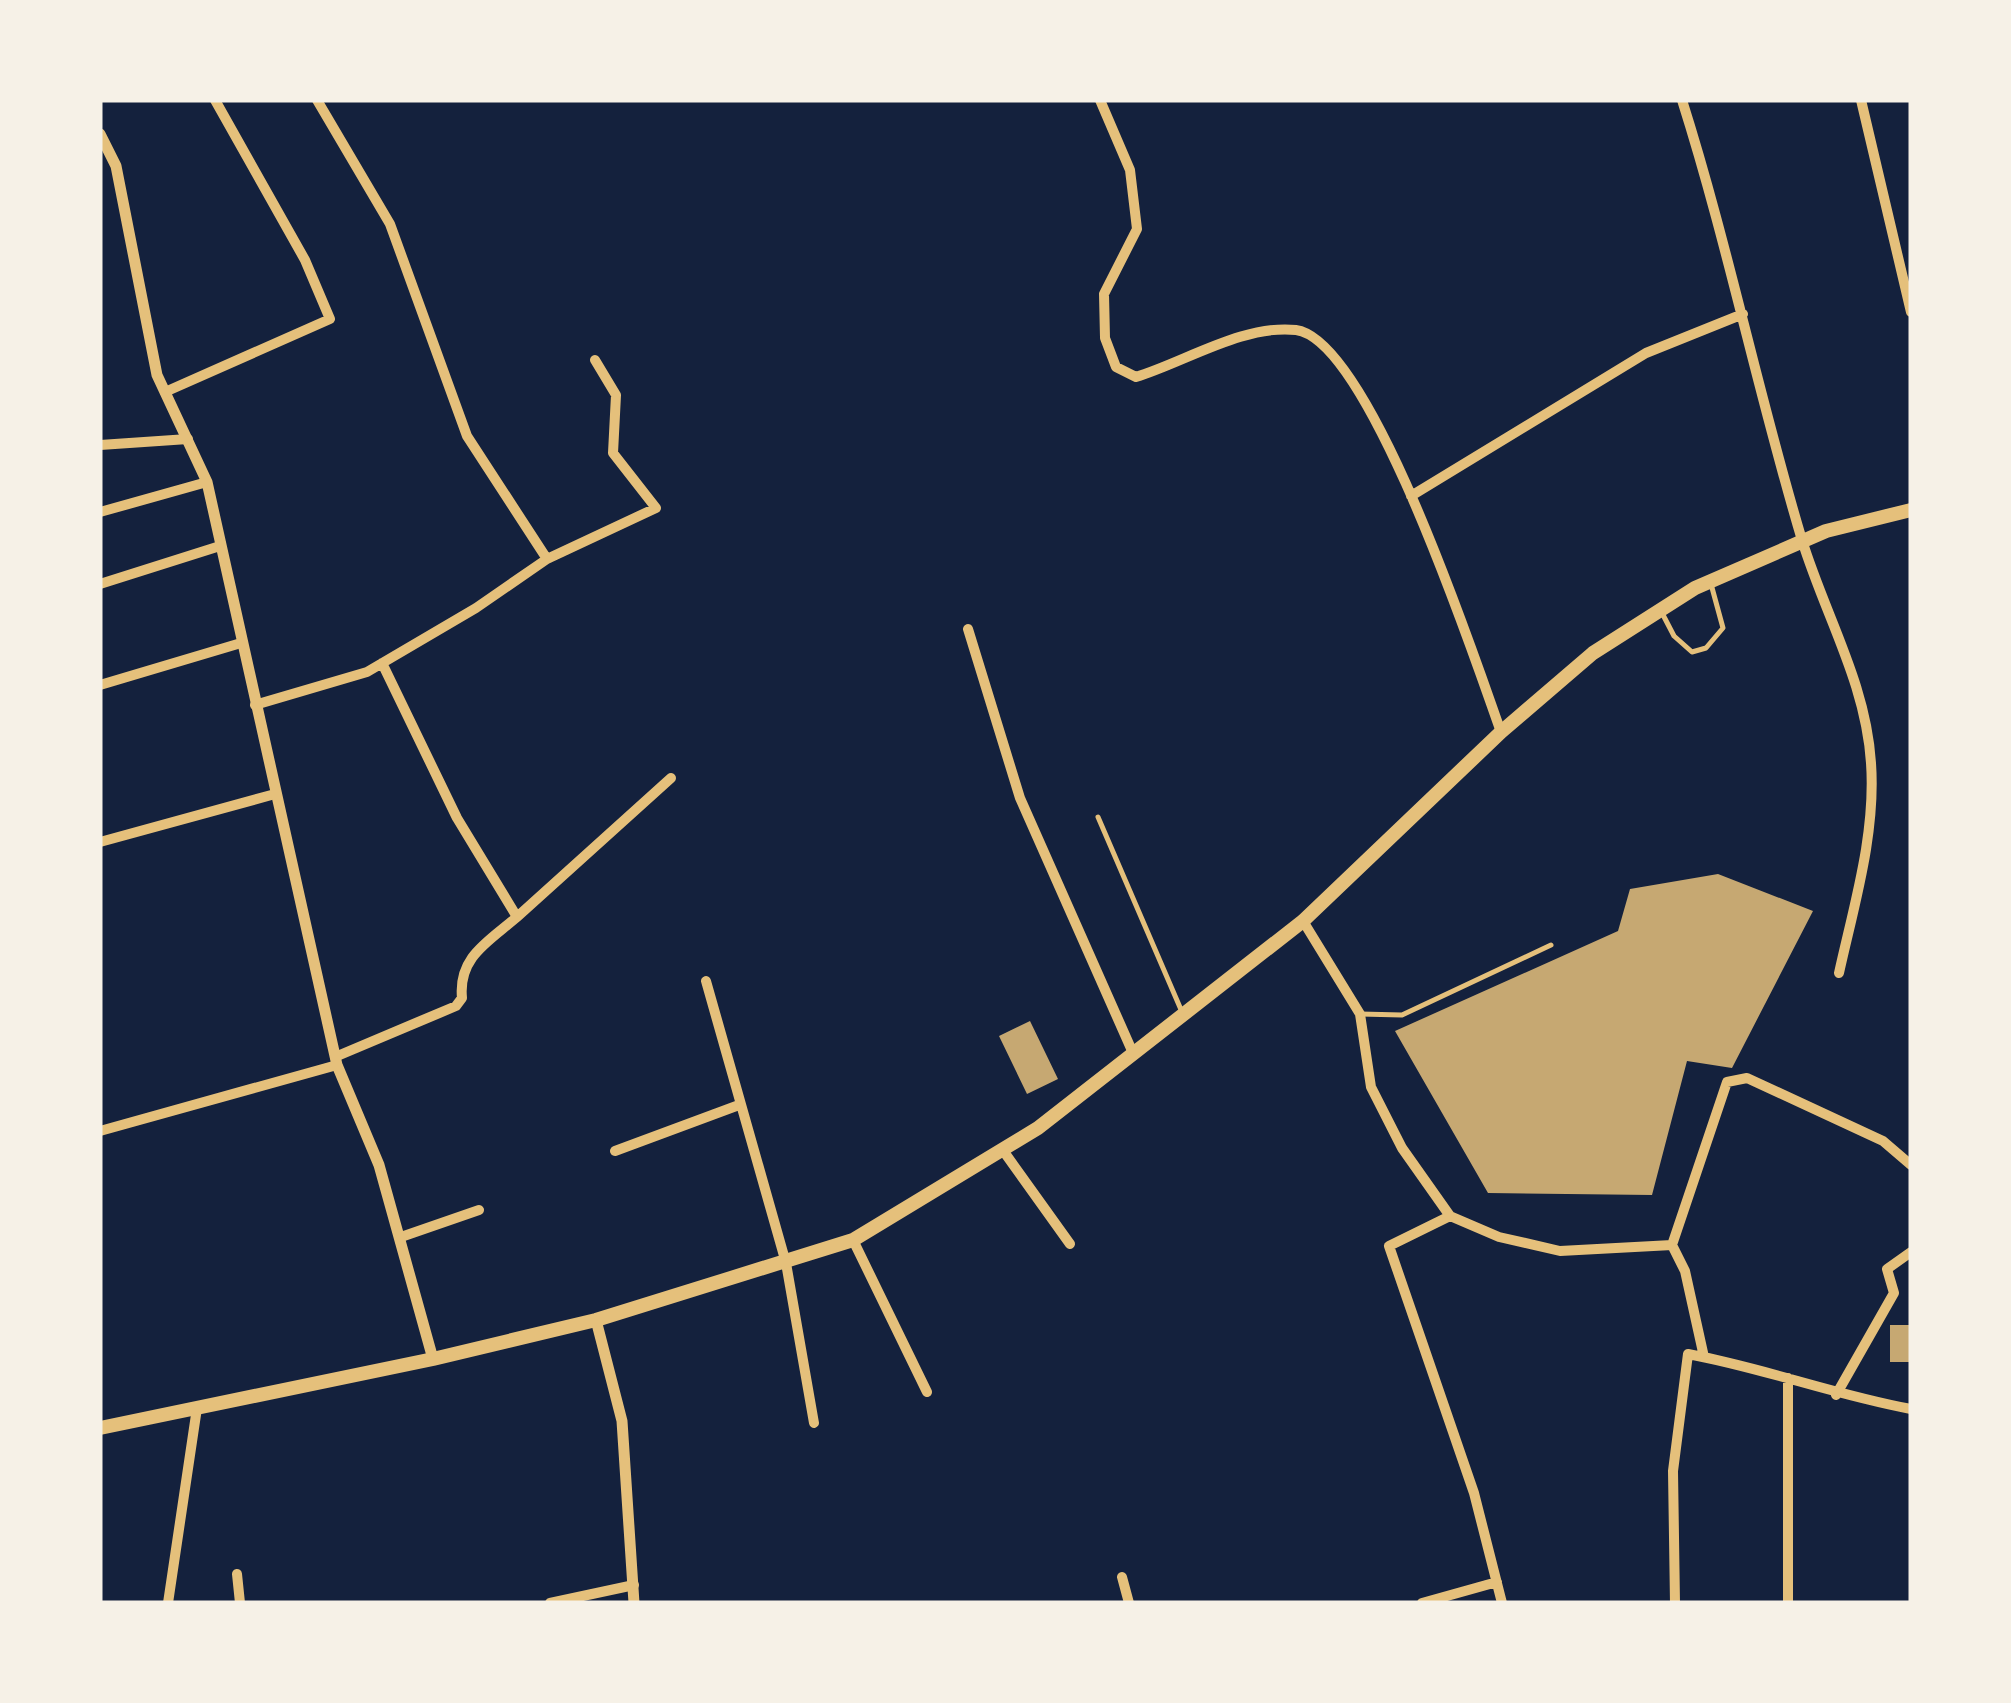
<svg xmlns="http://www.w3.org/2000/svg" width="2011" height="1703" font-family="'Archivo Narrow',sans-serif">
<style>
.building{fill:#c6a872}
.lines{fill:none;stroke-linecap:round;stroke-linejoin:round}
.service{stroke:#e5c07b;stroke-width:5}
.minor{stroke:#e5c07b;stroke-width:10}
.tertiary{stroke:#e5c07b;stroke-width:11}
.secondary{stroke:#e5c07b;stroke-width:14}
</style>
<rect width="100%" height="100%" fill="#14213d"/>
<!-- building -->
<path class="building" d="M1718 874 1813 911 1732 1068 1687 1061 1652 1195 1488 1193 1395 1031 1618 931 1630 889Z
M1030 1021 1058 1079 1027 1094 999 1036Z
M1890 1325H1911V1362H1890Z"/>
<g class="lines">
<!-- service -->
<path class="service" d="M1661 611 1674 636 1692 652 1706 648 1723 628 1711 584
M1098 817 1182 1012
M1360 1014 1402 1015 1551 945"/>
<!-- minor -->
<path class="minor" d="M1100 100 1130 170 1137 229 1104 294 1105 338 1116 367 1136 377C1185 362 1244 324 1296 330 1370 340 1475 660 1501 732
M1682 100C1728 245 1758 394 1802 540 1825 615 1866 683 1871 763 1876 834 1854 905 1839 973
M1861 100 1911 312
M165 392 330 319 305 260 215 100
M100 445 188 439
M1411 496 1646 353 1743 314
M100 512 207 482
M547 559 656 508 613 453 616 395 595 360
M100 584 220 546
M968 629 1020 798 1133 1053
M100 685 241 643
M255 705 367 672 476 608 547 559 467 436 390 224 317 100
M100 842 275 794
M517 917 671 778
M1303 921 1360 1014 1371 1087 1402 1148 1450 1216 1389 1246 1474 1493 1502 1603
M706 981 786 1263 814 1423
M335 1057 456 1006 462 998C458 957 488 942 517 917L457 818 382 663
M100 1131 337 1065
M1002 1149 1070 1244
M615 1151 739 1105
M1450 1216 1499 1237 1560 1251 1672 1245 1685 1271 1704 1357
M401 1237 479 1210
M853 1240 927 1392
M1672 1245 1727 1082 1747 1078 1883 1141 1911 1165
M1788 1378V1603
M1836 1395 1894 1293 1887 1269 1911 1252
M237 1574 240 1603
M1122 1577 1129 1603
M168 1603 197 1408
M550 1603 634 1585
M1422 1603 1497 1582
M1675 1603 1673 1471 1688 1354C1764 1368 1835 1395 1911 1409"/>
<!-- tertiary -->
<path class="tertiary" d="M100 134 116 166 157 375 207 482 337 1065 379 1165 433 1359
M596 1320 622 1421 634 1603"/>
<!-- secondary -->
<path class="secondary" d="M100 1428 433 1359 596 1320 853 1240 1038 1128 1303 921 1501 732 1593 653 1695 588 1826 531 1911 510"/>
</g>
<!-- border -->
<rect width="2011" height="1703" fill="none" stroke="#f6f1e7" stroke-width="205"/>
</svg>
